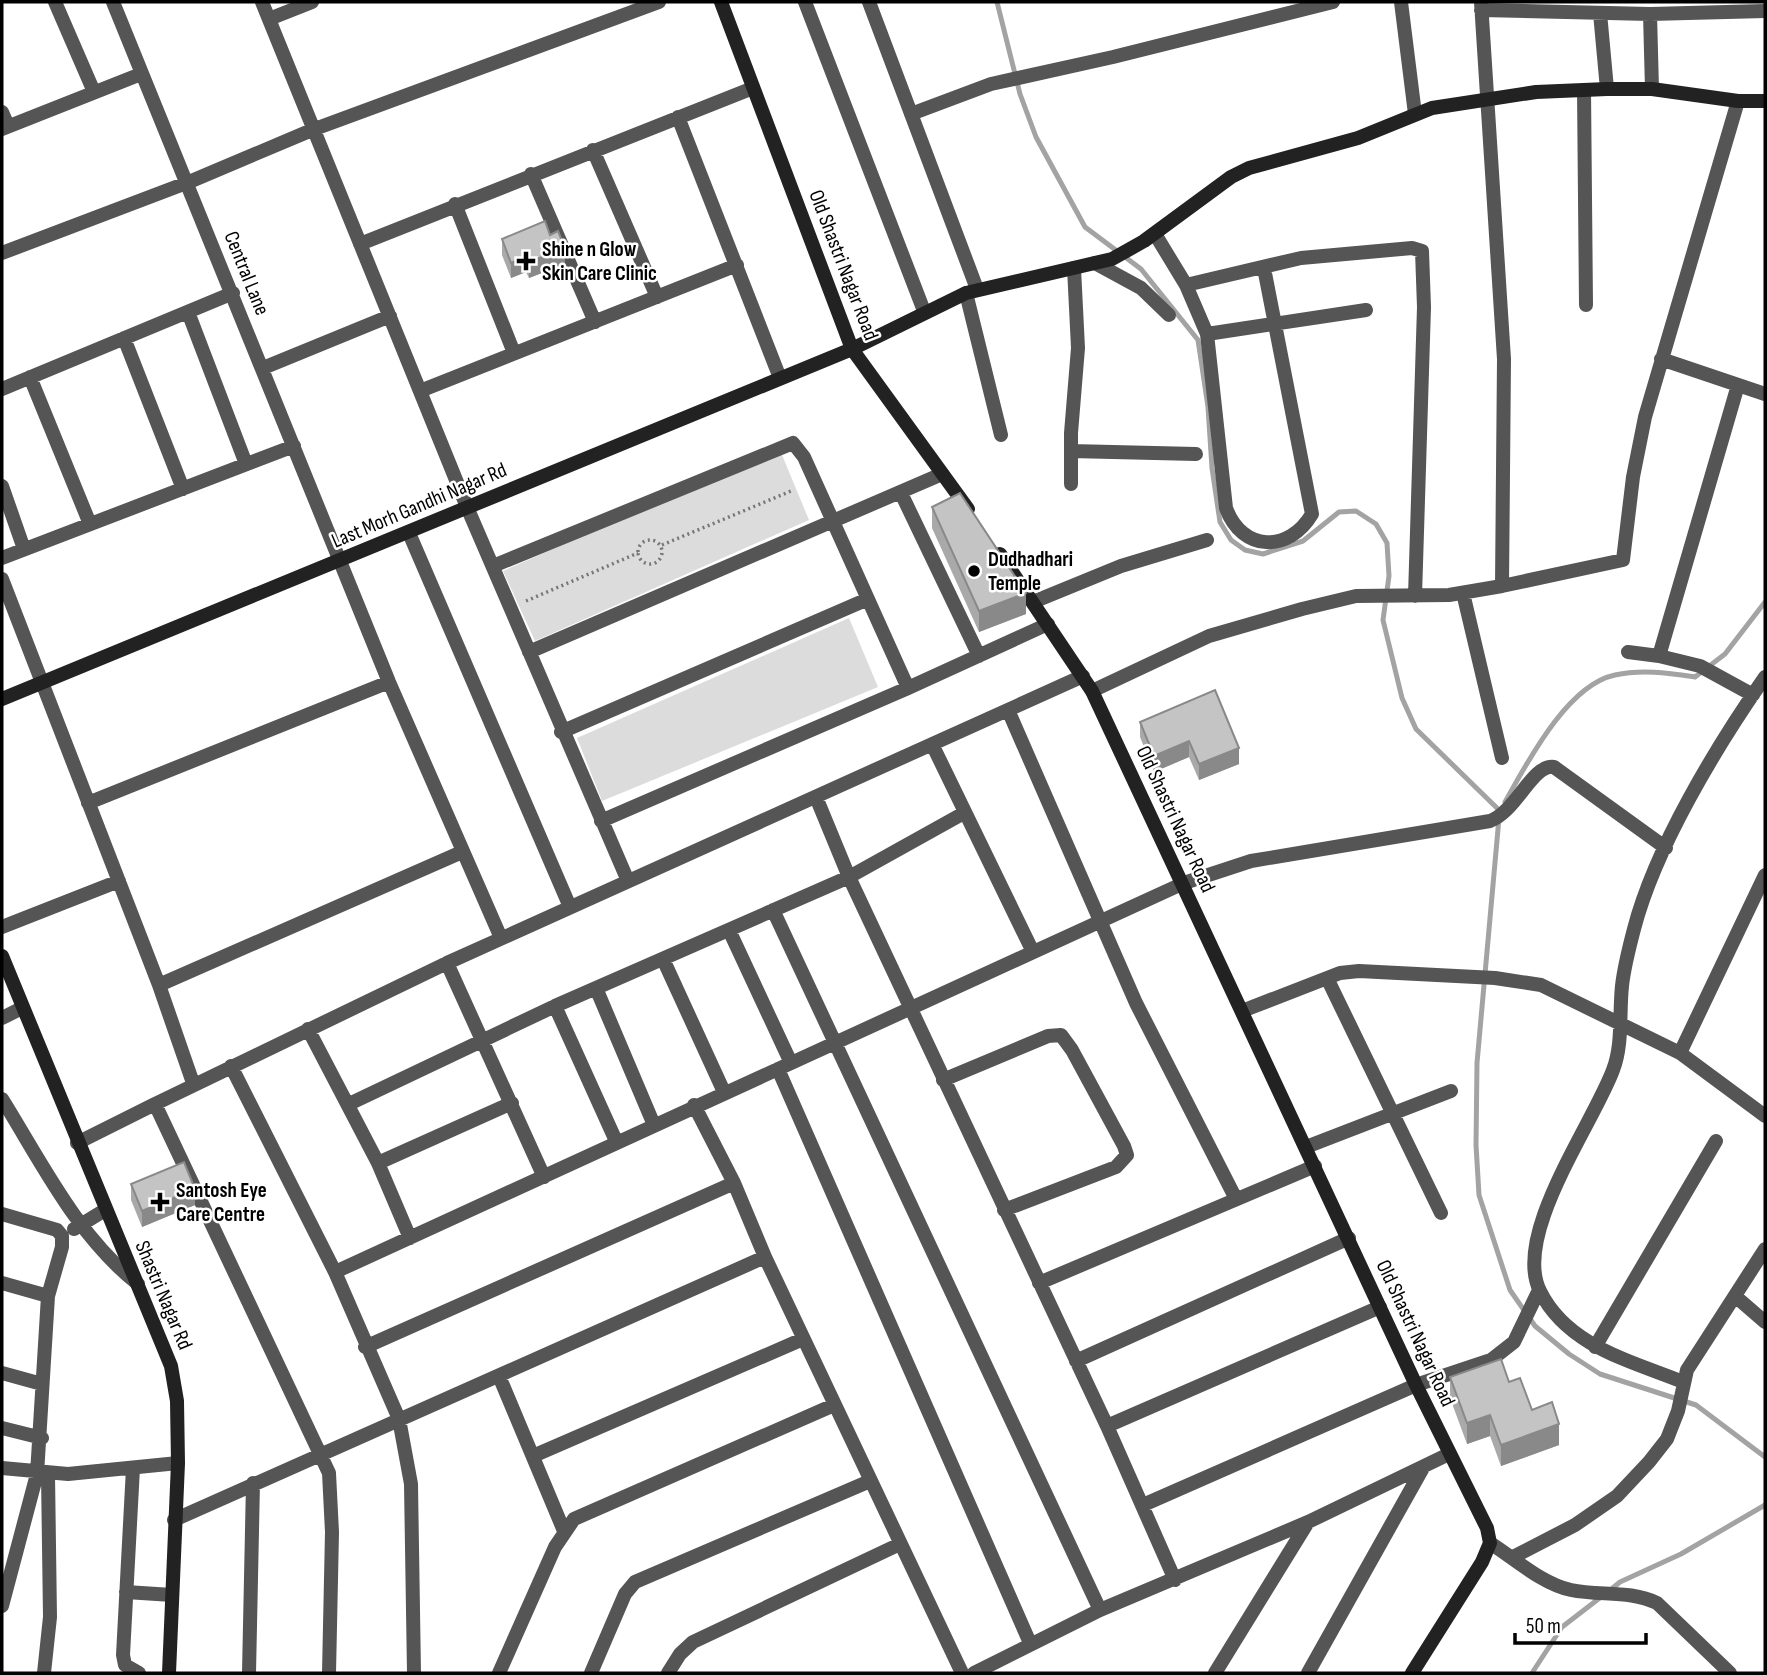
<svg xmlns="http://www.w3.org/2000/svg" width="1767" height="1675" font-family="'Sofia Sans Condensed',sans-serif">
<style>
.green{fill:#dcdcdc}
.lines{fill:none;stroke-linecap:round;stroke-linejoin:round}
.stream{stroke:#a3a3a3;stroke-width:5}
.path{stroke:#777;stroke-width:3.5;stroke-dasharray:2 3.5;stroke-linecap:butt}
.street{stroke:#555;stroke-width:14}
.secondary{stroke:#222;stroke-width:14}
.wall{fill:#a9a9a9}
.shaded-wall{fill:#898989}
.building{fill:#c4c4c4;stroke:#898989;stroke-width:2}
.poi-dot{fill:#000;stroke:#fff;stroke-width:2.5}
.labels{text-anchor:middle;stroke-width:5;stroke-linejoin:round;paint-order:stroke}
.poi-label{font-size:21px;font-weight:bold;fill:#000;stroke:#fff;text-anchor:start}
.street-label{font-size:21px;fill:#000;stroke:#fff}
</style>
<rect width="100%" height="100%" fill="#fff"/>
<!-- green -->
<path class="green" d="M780 450 809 520 535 641 503 571Z
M849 618 878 687 602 801 577 738Z"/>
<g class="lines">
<!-- stream -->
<path class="stream" d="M997 2 1020 94 1036 137 1085 227 1141 269 1198 340 1208 407 1212 468 1220 522 1231 540 1245 550 1263 554 1303 541 1339 512 1356 511 1376 524 1387 543 1389 576 1383 620 1402 698 1416 729 1500 811
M1505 802C1527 763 1567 685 1615 675 1642 669 1668 673 1695 677L1725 654 1765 602
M1499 818 1477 1063 1476 1145 1479 1195 1510 1290 1535 1326 1569 1354 1600 1374 1696 1405 1765 1457
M1609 1591 1620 1582 1681 1554 1765 1505
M1532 1673 1562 1627 1601 1597"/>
<!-- path -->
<path class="path" d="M638 552a12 12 0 1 1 24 0a12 12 0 1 1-24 0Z
M662 545 791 491
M526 601 638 553"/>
<!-- street -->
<path class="street" d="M55 2 94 92
M113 2 389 682 501 938
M262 2 467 507 628 881
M805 2 924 311
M869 2 977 289
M1401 2 1415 114
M1481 2 1504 359 1502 586 1623 560 1633 477 1645 417 1738 101
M1481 10 1650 14 1765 11
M1600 13 1607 89
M1650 14 1652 89
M269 19 312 2
M1584 90 1586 305
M2 112 8 126
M911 114 991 84 1113 57 1333 2
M678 117 780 378
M2 129 141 74
M593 150 657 297
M531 174 595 322
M455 204 514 353
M1155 234 1186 285 1207 334 1226 508C1242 552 1289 553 1312 514L1264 268
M360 244 753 88
M2 253 189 182 312 130 659 2
M1095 263 1141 288 1169 315
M1186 285 1301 258 1412 248 1422 251 1424 307 1415 596
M966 293 1001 435
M188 312 246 464
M1207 334 1366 310
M124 338 183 489
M1661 359 1765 394
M263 368 390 316
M30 377 90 524
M1738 385 1659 656 1700 666 1753 695
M2 389 233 293
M420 391 737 265
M1071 451 1196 454
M1071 484V433L1078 348 1074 268
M2 486 24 549
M901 493 979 656
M409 533 570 907
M2 558 294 446
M493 566 793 443 804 457 908 688
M2 579 159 985 193 1083
M1463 593 1502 758
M1033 602 1121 566 1207 540
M529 652 942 474
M1628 652 1659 656
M1092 691 1209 636 1302 609 1356 596 1449 595 1502 586
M1008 710 1136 1003 1236 1199
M561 732 868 599
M932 744 1033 952
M88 803 389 682
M964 813 849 877 1107 1426
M601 821 908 688 1048 624
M773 910 1100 1610
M2 927 119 881
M729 930 791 1063
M663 959 724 1092
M447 963 544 1177
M1327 978 1441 1213
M159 985 462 852
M596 988 654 1125
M555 1006 849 877 816 797
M1242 1011 1340 973 1359 971 1495 978 1541 985 1680 1053 1765 1116
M2 1018 22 1008
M308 1029 378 1163 410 1238
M1680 1053 1765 875
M231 1066 335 1272 399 1419 411 1484 414 1673
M778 1069 1030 1643
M943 1080 1048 1036 1061 1035 1072 1050 1124 1146 1127 1155 1116 1167 1004 1210
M2 1099C42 1163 77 1236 138 1284
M349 1104 555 1006 616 1141
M694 1105 734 1183 765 1257
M77 1143 155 1104
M1306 1147 1451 1091
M378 1163 512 1103
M2 1214 57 1230 62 1236V1247L48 1296 37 1474 2 1606
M74 1229 105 1210
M335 1272 1184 883 1251 861 1490 821C1517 811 1532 764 1554 767L1666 848
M2 1283 48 1296
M1039 1283 1315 1166
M1735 1296 1765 1322
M365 1347 734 1183
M1595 1347 1716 1141
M1076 1361 1349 1238
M2 1373 42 1384
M499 1376 564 1531
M1683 1382C1631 1361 1567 1346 1540 1291 1512 1235 1593 1124 1613 1070 1623 1044 1619 1014 1622 986 1624 967 1629 948 1634 929 1655 848 1716 747 1765 677
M2 1428 42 1438
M533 1456 803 1339
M2 1468 68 1474 178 1463
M133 1468 123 1655 125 1665 139 1673
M1143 1505 1416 1385 1491 1360 1514 1342 1539 1290
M174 1520 765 1257 962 1673
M1490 1543C1514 1558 1542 1584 1571 1590 1600 1596 1630 1590 1657 1603L1730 1673
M1513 1557 1575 1525 1617 1496 1649 1462 1667 1439 1678 1411 1687 1370 1765 1249
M1175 1580 1107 1426 1380 1307
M126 1592 172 1595
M44 1673 50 1617 48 1475
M249 1673 253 1483
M329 1673 332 1532 329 1473 155 1104 447 963 1083 676
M499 1673 555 1547 574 1519 834 1405
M591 1673 625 1594 635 1582 870 1481
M668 1673 680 1654 693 1642 900 1544
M974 1673 1100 1610 1308 1522 1449 1454
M1215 1673 1308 1522
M1308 1673 1424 1466"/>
<!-- secondary -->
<path class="secondary" d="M721 2 852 349 968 509
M1000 554 1092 691 1416 1385 1487 1528 1490 1543 1482 1562 1412 1673
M2 699 852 349 966 293 1112 259 1144 241 1231 177 1249 168 1358 138 1432 108 1536 92 1607 89H1652L1738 101H1765
M2 956 171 1366 177 1401 178 1463 169 1673"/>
</g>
<!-- wall -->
<path class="wall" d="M550 235 565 264 529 278 526 272 511 278 502 255V239Z
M932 507 1026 614 979 632 932 528Z
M1140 722 1239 764 1199 780 1189 757 1154 772 1140 737Z
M131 1184 195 1205 142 1227 131 1200Z
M1450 1377 1532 1410 1559 1445 1501 1466 1490 1436 1467 1444 1450 1398Z"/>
<!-- shaded-wall -->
<path class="shaded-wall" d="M565 248V264L529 278V262Z
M526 256V272L511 278V263Z
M1026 593V614L979 632V611Z
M1189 741V757L1154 772V756Z
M1239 748V764L1199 780V764Z
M195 1189V1205L142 1227V1211Z
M1490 1415V1436L1467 1444V1423Z
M1559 1424V1445L1501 1466V1445Z"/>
<!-- building -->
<path class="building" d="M545 221 550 235 558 231 565 248 529 262 526 256 511 263 502 239Z
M960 493 1026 593 979 611 932 507Z
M1215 690 1239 748 1199 764 1189 741 1154 756 1140 722Z
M184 1162 195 1189 142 1211 131 1184Z
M1501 1359 1509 1382 1520 1378 1532 1410 1552 1402 1559 1424 1501 1445 1490 1415 1467 1423 1450 1377Z"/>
<!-- markers -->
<g class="poi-dot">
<path d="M522.5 250.5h7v7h7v7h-7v7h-7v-7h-7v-7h7z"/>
<circle cx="974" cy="571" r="7"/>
<path d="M156.5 1191.5h7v7h7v7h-7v7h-7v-7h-7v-7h7z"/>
</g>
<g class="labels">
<!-- poi labels -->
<g class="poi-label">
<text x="542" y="256">Shine n Glow<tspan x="542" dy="24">Skin Care Clinic</tspan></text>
<text x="988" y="566">Dudhadhari<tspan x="988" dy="24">Temple</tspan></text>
<text x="176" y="1197">Santosh Eye<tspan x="176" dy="24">Care Centre</tspan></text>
</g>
<!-- street labels -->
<g class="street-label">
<text transform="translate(844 265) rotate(69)" y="7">Old Shastri Nagar Road</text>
<text transform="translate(247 273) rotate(68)" y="7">Central Lane</text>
<text transform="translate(419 505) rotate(-23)" y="7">Last Morh Gandhi Nagar Rd</text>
<text transform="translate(1176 819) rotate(65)" y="7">Old Shastri Nagar Road</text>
<text transform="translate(164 1295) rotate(67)" y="7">Shastri Nagar Rd</text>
<text transform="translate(1416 1333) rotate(65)" y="7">Old Shastri Nagar Road</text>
</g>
</g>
<!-- border -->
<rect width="1767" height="1675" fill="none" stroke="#000000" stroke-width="7"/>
<!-- scale -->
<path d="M1515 1633v10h131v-10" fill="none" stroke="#000000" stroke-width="3.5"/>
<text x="1526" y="1633" font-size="21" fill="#000000" stroke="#ffffff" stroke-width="5" paint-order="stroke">50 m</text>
</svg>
